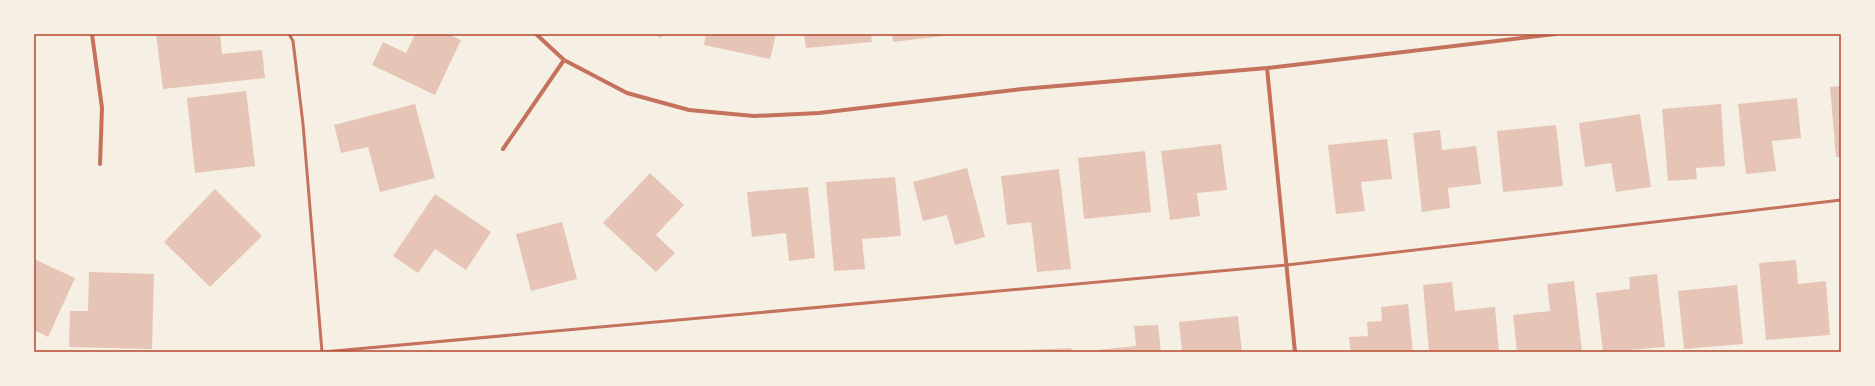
<svg xmlns="http://www.w3.org/2000/svg" width="1875" height="386" font-family="'DejaVu Sans',sans-serif">
<style>
.building{fill:#e6c5b7}
.lines{fill:none;stroke-linecap:round;stroke-linejoin:round}
.service{stroke:#c5725c;stroke-width:3}
.minor{stroke:#c5725c;stroke-width:4}
.neatline{fill:none;stroke:#b5482f;stroke-width:1.5}
</style>
<rect width="100%" height="100%" fill="#f6efe4"/>
<!-- building -->
<path class="building" d="M156 34H220L222 54 262 50 265 78 163 89Z
M415 34H448L461 40 435 95 372 65 383 42 406 53Z
M652 34H663L661 38Z
M706 34H776L770 59 704 45Z
M804 34H871L872 42 806 48Z
M892 34H952V35L893 42Z
M1841 86V157H1836L1830 87Z
M246 91 255 166 195 173 187 98Z
M1797 98 1801 138 1772 141 1776 171 1746 174 1738 104Z
M415 104 435 178 380 192 368 147 341 153 334 125Z
M1721 104 1725 166 1696 168 1697 179 1668 181 1662 109Z
M1640 114 1651 187 1616 192 1611 163 1585 167 1579 123Z
M1556 125 1563 186 1503 192 1497 131Z
M1440 130 1442 150 1476 146 1481 184 1448 188 1450 208 1422 212 1413 133Z
M1387 139 1392 179 1361 182 1365 211 1336 214 1328 145Z
M1221 144 1227 190 1197 193 1200 216 1170 220 1161 151Z
M1145 151 1151 212 1084 219 1078 158Z
M967 168 985 237 955 245 947 215 923 221 913 182Z
M1059 169 1071 269 1037 272 1031 222 1007 225 1001 176Z
M650 173 684 205 656 235 675 253 656 272 603 223Z
M895 177 901 236 862 239 865 269 834 271 826 182Z
M808 187 815 258 789 261 786 233 752 237 747 192Z
M215 189 262 236 210 287 164 242Z
M435 194 491 232 466 270 435 249 418 273 393 256Z
M562 222 577 279 531 291 516 234Z
M34 259 75 278 48 337 34 330Z
M1796 260 1798 284 1826 281 1830 335 1766 340 1759 263Z
M89 272 154 274 152 349 69 347 70 311H88Z
M1657 274 1665 347 1603 352 1596 293 1630 289 1629 277Z
M1574 281 1582 352H1517L1513 315 1550 311 1547 284Z
M1452 282 1455 311 1495 307 1499 352H1429L1423 285Z
M1737 285 1743 344 1684 349 1678 291Z
M1408 304 1413 352H1351L1349 337 1368 336 1367 322 1382 321 1381 307Z
M1238 316 1242 352H1182L1179 322Z
M1158 325 1161 352H1098L1097 350 1136 346 1134 326Z
M1071 348 1072 352H1026V350Z"/>
<g class="lines">
<!-- service -->
<path class="service" d="M289 34 293 41 303 124 322 352
M323 352 1287 265 1841 200"/>
<!-- minor -->
<path class="minor" d="M92 34 102 108 100 164
M536 34 564 60 627 93 689 110 754 116 819 113 1022 89 1267 68 1555 34
M1267 68 1295 352
M503 149 564 60"/>
</g>
<!-- border -->
<rect width="1875" height="386" fill="none" stroke="#f6efe4" stroke-width="70"/>
<rect x="35" y="35" width="1805" height="316" class="neatline"/>
</svg>
